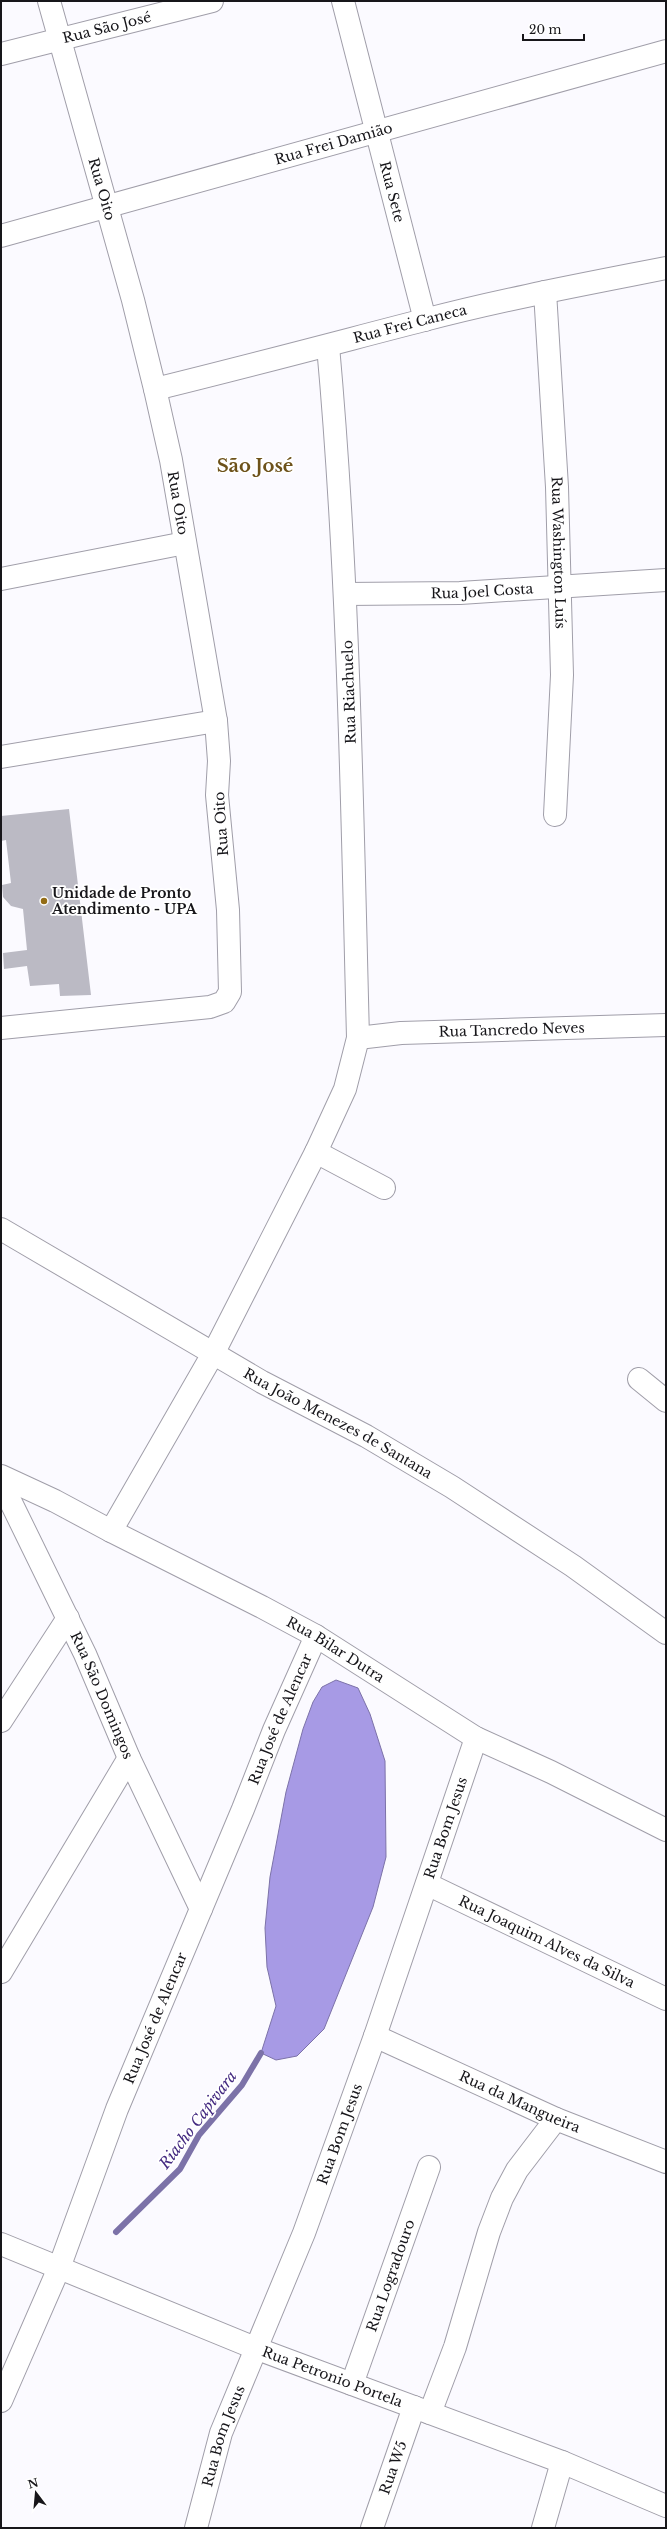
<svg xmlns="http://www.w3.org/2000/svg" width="667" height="2529" font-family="'Libre Baskerville',serif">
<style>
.water{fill:#a79ae5;stroke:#7c72a8}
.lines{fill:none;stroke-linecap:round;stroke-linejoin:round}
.stream{stroke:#7c72a8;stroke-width:6}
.building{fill:#bbbac4}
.minor-casing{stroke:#a09ea9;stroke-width:24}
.minor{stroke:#fff;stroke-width:22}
.poi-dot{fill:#936c15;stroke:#fff;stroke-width:1.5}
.labels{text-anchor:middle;stroke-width:3.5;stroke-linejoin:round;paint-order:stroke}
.street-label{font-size:14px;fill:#17161a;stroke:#fff}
.poi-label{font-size:14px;font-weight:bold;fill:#17161a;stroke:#fff;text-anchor:start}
.water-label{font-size:15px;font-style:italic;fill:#432980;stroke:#fff}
.district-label{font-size:18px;font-weight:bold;fill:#6d521a;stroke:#fff}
</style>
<rect width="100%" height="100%" fill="#fbfaff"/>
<!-- water -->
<path class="water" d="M336 1680 358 1688 370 1714 385 1761 386 1857 373 1907 324 2029 297 2056 276 2060 261 2053 276 2006 267 1967 265 1928 270 1877 286 1792 303 1729 313 1702 322 1687Z"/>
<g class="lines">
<!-- stream -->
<path class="stream" d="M116 2232 180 2169 199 2135 242 2085 261 2053"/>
</g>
<!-- building -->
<path class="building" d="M69 809 91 995 60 996 59 984 30 986 27 966 4 969 3 953 27 950 23 909 11 906 3 897 2 885 11 883 6 840 1 841V816Z"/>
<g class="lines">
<defs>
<g id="minor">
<path id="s1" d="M343 1 425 320"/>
<path id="s2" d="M1 54 212 1"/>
<path id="s3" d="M1 236 666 51"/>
<path id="s4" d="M545 292 557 487 562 675 555 815"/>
<path id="s5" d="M155 389C245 367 335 343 424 320 504 299 585 284 666 268"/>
<path d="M1 579 185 543"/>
<path id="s6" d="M345 594 460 593 666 580"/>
<path d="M1 757 216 721"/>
<path d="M1 1028 210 1007 224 1002 230 992 228 910 217 795 219 761 216 721 171 460 155 389 133 300 49 1"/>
<path id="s7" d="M358 1038 401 1033 666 1025"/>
<path d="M316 1152 384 1188"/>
<path id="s8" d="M1 1229 262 1382 366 1436 452 1487 573 1566 666 1633"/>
<path d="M639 1379 666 1401"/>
<path id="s9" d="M1 1476 55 1501 111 1531 262 1607 316 1636 476 1738 551 1772 666 1830"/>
<path id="s10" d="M1 1482 85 1654 129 1758 201 1909"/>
<path d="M111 1531 214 1352 316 1152 345 1089 358 1038C352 807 349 577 328 346"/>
<path d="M1 1721 68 1618"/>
<path id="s11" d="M427 1884 666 1999"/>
<path d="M1 1972 129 1758"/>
<path id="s12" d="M375 2036 556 2119 666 2162"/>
<path id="s13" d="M1 2244 255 2348 562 2462 666 2506"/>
<path id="s14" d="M352 2384 429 2167"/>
<path id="s15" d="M1 2401 59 2268 117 2109 243 1809 274 1730 316 1636"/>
<path d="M430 2413 455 2347 489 2232 502 2198 517 2170 556 2119"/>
<path id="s16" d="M196 2528 221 2433 304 2233 375 2036 476 1738"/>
<path id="s17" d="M372 2528 414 2407"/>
<path d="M543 2528 562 2462"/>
</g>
</defs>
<!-- minor casing -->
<use href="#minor" class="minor-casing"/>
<!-- minor -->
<use href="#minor" class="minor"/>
</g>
<!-- markers -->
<circle class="poi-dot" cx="44" cy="901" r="4"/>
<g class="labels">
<!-- street labels -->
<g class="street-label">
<text dy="5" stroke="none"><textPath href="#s2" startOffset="109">Rua São José</textPath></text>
<text dy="5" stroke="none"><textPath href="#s3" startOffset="345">Rua Frei Damião</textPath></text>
<text transform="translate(102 189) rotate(74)" y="5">Rua Oito</text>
<text dy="5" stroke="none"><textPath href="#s1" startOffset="197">Rua Sete</textPath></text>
<text dy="5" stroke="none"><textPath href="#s5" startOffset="263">Rua Frei Caneca</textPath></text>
<text transform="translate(178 503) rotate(80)" y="5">Rua Oito</text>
<text dy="5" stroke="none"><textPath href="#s4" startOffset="261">Rua Washington Luís</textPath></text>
<text dy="5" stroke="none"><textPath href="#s6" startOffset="137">Rua Joel Costa</textPath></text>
<text transform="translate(349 692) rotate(-92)" y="5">Rua Riachuelo</text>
<text transform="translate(221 824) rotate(-94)" y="5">Rua Oito</text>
<text dy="5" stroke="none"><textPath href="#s7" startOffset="154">Rua Tancredo Neves</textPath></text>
<text dy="5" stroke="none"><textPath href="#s8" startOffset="389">Rua João Menezes de Santana</textPath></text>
<text dy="5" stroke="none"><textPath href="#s9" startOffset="377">Rua Bilar Dutra</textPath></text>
<text dy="5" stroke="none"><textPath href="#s10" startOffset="236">Rua São Domingos</textPath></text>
<text dy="5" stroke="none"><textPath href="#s15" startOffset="737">Rua José de Alencar</textPath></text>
<text dy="5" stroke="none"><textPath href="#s16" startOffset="744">Rua Bom Jesus</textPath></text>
<text dy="5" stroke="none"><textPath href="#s11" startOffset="133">Rua Joaquim Alves da Silva</textPath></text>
<text dy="5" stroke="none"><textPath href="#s15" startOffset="413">Rua José de Alencar</textPath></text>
<text dy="5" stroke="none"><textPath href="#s12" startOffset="159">Rua da Mangueira</textPath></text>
<text dy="5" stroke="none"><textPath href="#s16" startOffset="420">Rua Bom Jesus</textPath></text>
<text dy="5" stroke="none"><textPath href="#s14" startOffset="115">Rua Logradouro</textPath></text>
<text dy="5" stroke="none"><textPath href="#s13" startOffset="357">Rua Petronio Portela</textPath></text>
<text dy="5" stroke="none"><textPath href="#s16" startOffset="96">Rua Bom Jesus</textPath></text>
<text dy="5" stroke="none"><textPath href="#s17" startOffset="64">Rua W5</textPath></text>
</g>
<!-- poi labels -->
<g class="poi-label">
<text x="52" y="898">Unidade de Pronto<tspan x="52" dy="16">Atendimento - UPA</tspan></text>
</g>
<!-- water labels -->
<g class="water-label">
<text transform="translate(198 2120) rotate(-53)" y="5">Riacho Capivara</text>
</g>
<!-- district labels -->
<g class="district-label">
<text x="255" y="472">São José</text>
</g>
</g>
<!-- border -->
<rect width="667" height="2529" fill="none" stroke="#17161a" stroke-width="4"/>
<!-- north arrow -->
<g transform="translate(36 2493) rotate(344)" stroke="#ffffff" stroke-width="3" paint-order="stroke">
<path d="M0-3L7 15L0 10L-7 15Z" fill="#17161a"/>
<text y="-6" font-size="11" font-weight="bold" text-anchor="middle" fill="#17161a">N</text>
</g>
<!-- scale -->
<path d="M523 34v6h61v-6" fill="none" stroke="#17161a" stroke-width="2"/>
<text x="529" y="34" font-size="12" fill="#17161a" stroke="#ffffff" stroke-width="3" paint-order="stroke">20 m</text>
</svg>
